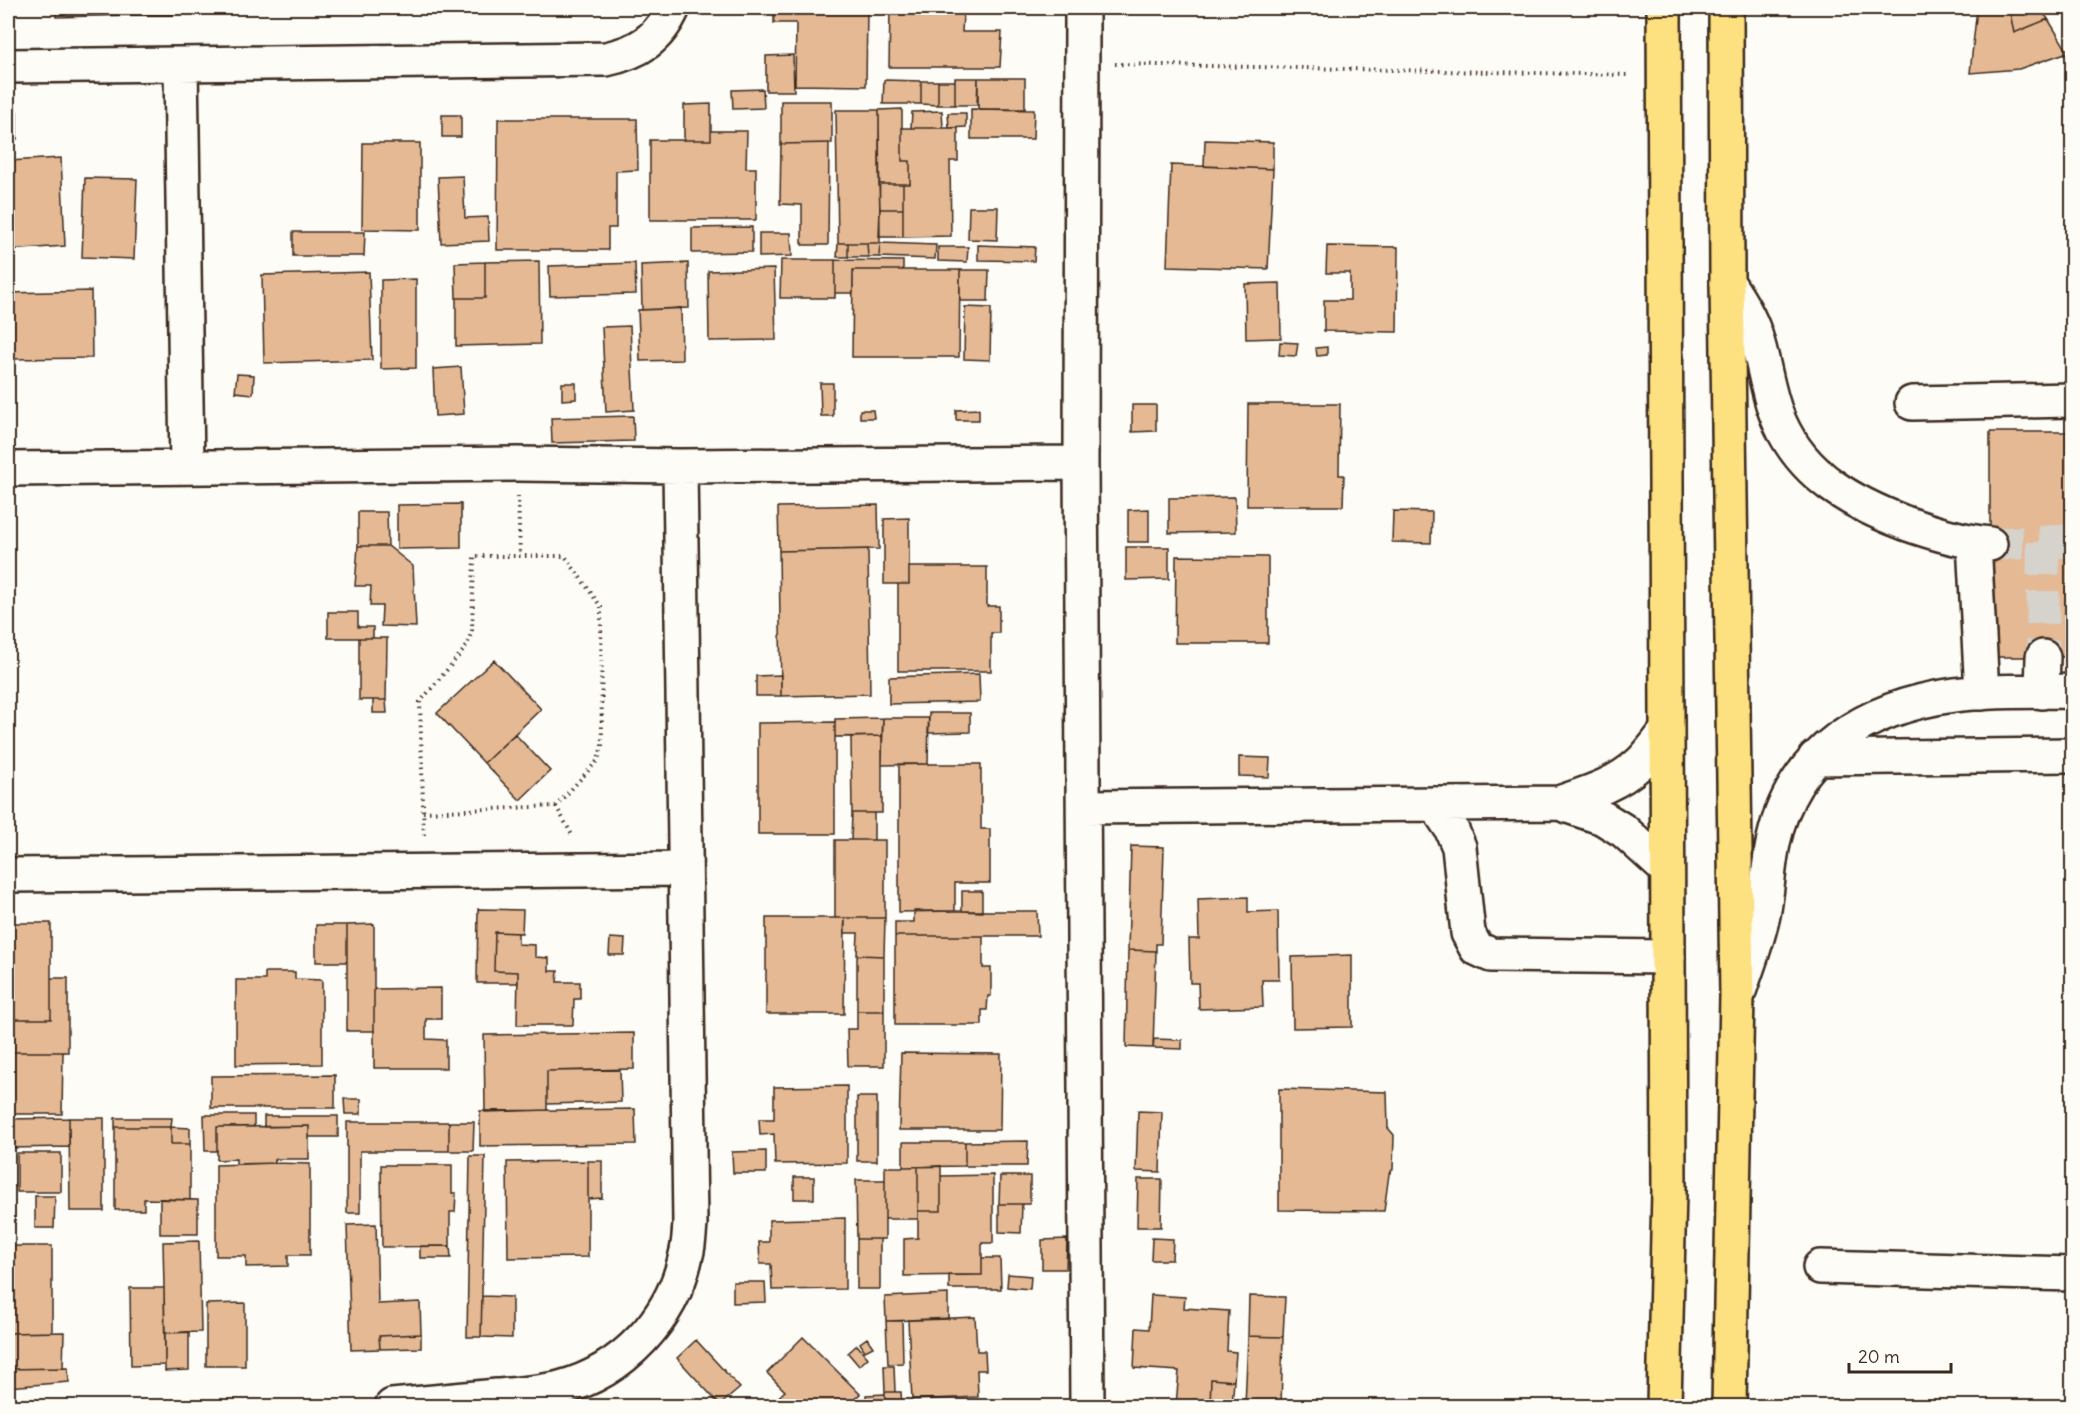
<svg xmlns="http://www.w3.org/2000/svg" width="2080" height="1414" font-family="Delius,sans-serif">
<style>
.building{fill:#e4b994;stroke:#3b2a1e;stroke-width:1.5}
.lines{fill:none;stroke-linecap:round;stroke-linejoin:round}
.minor-tunnel{stroke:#d6d2cc;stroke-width:33;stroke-dasharray:33 16;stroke-linecap:butt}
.minor-casing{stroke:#3b2a1e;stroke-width:38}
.major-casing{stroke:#3b2a1e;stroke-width:38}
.path{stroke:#3b2a1e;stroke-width:4;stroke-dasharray:1.5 4.5;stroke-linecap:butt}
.minor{stroke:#fdfcf7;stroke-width:33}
.major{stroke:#fde080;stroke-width:33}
</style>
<rect width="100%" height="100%" fill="#fdfcf7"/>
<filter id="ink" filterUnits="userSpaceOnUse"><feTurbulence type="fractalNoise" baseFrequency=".0167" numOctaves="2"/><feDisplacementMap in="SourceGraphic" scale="12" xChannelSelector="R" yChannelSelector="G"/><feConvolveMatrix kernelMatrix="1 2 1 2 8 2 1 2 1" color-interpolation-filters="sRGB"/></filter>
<g filter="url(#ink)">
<!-- building -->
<path class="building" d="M56 8H94V16L56 17Z
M94 8H128V15L94 16Z
M128 8H172L173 15H128Z
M327 8H359V13H327Z
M774 8H867L866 86 795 85 796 23H774Z
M890 8H958L963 14 962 32H1002L1000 67H889Z
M1977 8H2009L2014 33 2048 19 2068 52 2019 69 1970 73Z
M2009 8H2040L2048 19 2014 33Z
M793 55 794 91H766V56Z
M955 78H978L977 105H955Z
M978 78H1025V109H978Z
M884 80 921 81V104H883Z
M921 81H938V105L921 104Z
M938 81H955V105H938Z
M763 89 764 108 733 109 732 90Z
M781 101H832V143L781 144Z
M711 104V140H684V105Z
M902 109V161H910V184H879V110Z
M971 109 1034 110 1033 139H971Z
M836 110H879L880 243H838Z
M942 111 943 128H911L912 112Z
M8 112H17V139H8Z
M948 113H966V127L949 128Z
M442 115H461V137H442Z
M498 119H637L638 170 616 171V228H608V250H497Z
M902 128H958V161H950L951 236 903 237V184H910V161H902Z
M711 131H747L746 168H756V220H650V140H711Z
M1205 140 1273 142V169L1204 166Z
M363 143H420V230L362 229Z
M829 143 828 245H802V205L780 204 781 144Z
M61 158 65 246 8 250V161Z
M1171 165 1273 169 1268 269 1167 266Z
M463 176 465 218 488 217 489 241 441 243 438 177Z
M85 178 137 179 134 259 82 257Z
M879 184H903V209H880Z
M969 207H998L997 240 968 239Z
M880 209H903V237H879Z
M752 227V252L692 253V228Z
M293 232H365L364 256H293Z
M759 233H791L792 256 759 257Z
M838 243H848V257H837Z
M848 243H867L868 257H848Z
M867 243H880L879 257H868Z
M880 243 936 245 935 259 879 257Z
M978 245 1035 247 1034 261 978 260Z
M1327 246 1398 247 1397 332 1324 331V300H1350V273H1326Z
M938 247H968L967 262 938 261Z
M781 260H835V298H780Z
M835 260 903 261V270H853V293H835Z
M539 261 540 344 456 346V298H485V262Z
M485 262V298H456L455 263Z
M635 263 636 294 550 296 549 266Z
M688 263 689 308 642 310 641 265Z
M774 269 776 340 709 341 708 271Z
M853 270H960L959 357H852Z
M960 270H989L988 301H960Z
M369 272 372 360 264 363 262 275Z
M416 279V368L381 369V280Z
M1280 283 1281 338 1246 339 1245 284Z
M91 291 92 358 8 359V293Z
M965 307 991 308 990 360 964 359Z
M681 308 682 360 640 361 638 310Z
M630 326 634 410 606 412 602 327Z
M1280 342 1298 343 1296 356 1279 355Z
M1327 347V355L1317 356 1316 348Z
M461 367 464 414 435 416 433 369Z
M237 374 254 375 253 394 235 392Z
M562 383H576V399L562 400Z
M820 383H833V416H821Z
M1248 404H1340L1339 475H1344L1343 506H1247Z
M1132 405H1156V431L1132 432Z
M979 409V420H956V410Z
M860 410H873L874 418H860Z
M633 416 634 441 552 443 551 418Z
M1990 432H2072V657H1990Z
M1235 497 1236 532 1169 533V498Z
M461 504V548L397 549V505Z
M878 505 879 549 779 551 778 507Z
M1149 509V542H1128V510Z
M1393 511 1432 512 1431 543 1392 542Z
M358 512H387L388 546H358Z
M909 518V584H884V519Z
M358 546H388L413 566 416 627 381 626 382 606H370L371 586H355Z
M1126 547H1169V579L1126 580Z
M868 549 870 694 781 696 779 551Z
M1176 556 1268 557V643H1175Z
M909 567H987V606H999V633H991V671H898V584H909Z
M328 612H358V627H373V638H328Z
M359 638H387L386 700H359Z
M494 660 541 709 484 763 437 713Z
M979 674 980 702 889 704V677Z
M781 675V696H756V676Z
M373 700H386L387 713H373Z
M929 713H970V732L928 733Z
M883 718 882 736 835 737V719Z
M883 718H929L928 764 882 765Z
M835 722V834H758V723Z
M515 734 550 771 520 800 484 763Z
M882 736V813H852L851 737Z
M1239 757 1270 758 1269 777 1239 776Z
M899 764H981V829H990V883H955V911L899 912Z
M852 813H874V840H851Z
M835 840H885V918H835Z
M1131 846 1164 847 1161 944H1156V951L1128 950Z
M962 891H982V912L962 911Z
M1248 897V912L1278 911 1279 980H1262L1263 1007 1199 1009 1198 983H1190L1189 939H1199L1198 899Z
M478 909 523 910 522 933 495 932 494 971 518 972V983H477Z
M914 911H1037L1038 936H895V922H914Z
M766 918H845L844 1014H766Z
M845 918H885L884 956 857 955 858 933H844Z
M8 923H51V1019H8Z
M374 924V1031H347V925Z
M316 925H347V962H316Z
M495 932 518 933V944L535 945V957L549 958V971H558L557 982H580V999H574L573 1025H517L518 972 494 971Z
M895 936H983V968H991V996H988L987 1010H982V1025H895Z
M610 938 625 939 624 955H609Z
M1128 950 1156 951 1153 1048 1126 1047Z
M857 955 884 956V1011H857Z
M1352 955V1027L1293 1028 1292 957Z
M265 972H295V979L322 980V1064L236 1065V980H265Z
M51 978H68V1052H8V1019H51Z
M441 988V1019H426V1039L446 1040V1068H374V989Z
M857 1011H884V1066H848L847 1029H857Z
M634 1033V1069L547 1071V1110L485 1112 484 1035Z
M1154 1039 1182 1040V1049L1153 1048Z
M8 1052H63L62 1114H8Z
M901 1053 1001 1054 1000 1130H899Z
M620 1070 621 1102 547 1104V1071Z
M335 1075V1108H211V1076Z
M847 1086V1163L775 1164 774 1134 760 1135 759 1119H774V1087Z
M1279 1089 1387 1092 1388 1128 1394 1135 1393 1169 1389 1174 1384 1211 1279 1210Z
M857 1097H877V1161H857Z
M344 1099H361V1114H345Z
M635 1109 636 1144 480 1146V1111Z
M1138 1111 1162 1112 1160 1172 1136 1171Z
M204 1115H254V1127H217V1151H205Z
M264 1116H338V1137H309V1126L264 1127Z
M69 1118V1147L8 1148V1119Z
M69 1118H104V1211H70Z
M115 1118H172L171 1127H115Z
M347 1122H449V1151H360V1213H347Z
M449 1122H474L473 1151H449Z
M309 1126V1159H275V1163L236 1164V1159L217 1160V1127Z
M115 1127H171V1144H190V1200L144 1199V1210H115Z
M171 1127 190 1128V1144H171Z
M1028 1141 1027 1166H965V1142Z
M903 1142H965V1166L903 1167Z
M766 1151V1173H733L732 1152Z
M17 1153H61V1192H17Z
M470 1156H485L481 1337H467Z
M588 1161H602V1198L588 1199Z
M588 1161V1257L508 1258 507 1162Z
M275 1163 310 1164V1255H288V1266L246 1267V1256H216V1165Z
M381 1165H452V1193H456L455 1212H450V1246L382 1247Z
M941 1166V1211H918V1167Z
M885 1167H918V1219H885Z
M993 1175V1243H982V1275L904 1276V1239L918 1238V1211H941V1176Z
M1000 1176H1030V1204H999Z
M794 1177H814V1199H794Z
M1138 1179H1162L1161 1227H1137Z
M856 1180H885V1239H857Z
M35 1196H55L54 1228H35Z
M160 1199 198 1200V1234H160Z
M999 1204H1022L1021 1233 999 1232Z
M845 1218V1289L772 1290 771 1264H760L759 1242H769V1220Z
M376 1224 378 1304 420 1302 421 1334 379 1336 380 1349 351 1350 347 1225Z
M1152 1238 1173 1239 1172 1260H1151Z
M857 1239H880V1289H857Z
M1067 1239 1066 1269H1042V1240Z
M199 1241 201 1332 165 1333 163 1242Z
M8 1246H52V1332L8 1333Z
M420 1246H450L451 1258H420Z
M982 1258H1000L1001 1289H949V1275H982Z
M1008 1274 1031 1276 1030 1289 1007 1287Z
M733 1282H765L766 1302 733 1303Z
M130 1288H164L165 1365 131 1366Z
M948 1294V1319L886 1321 885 1297Z
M1151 1295 1185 1297 1184 1308 1229 1311 1227 1351 1236 1352 1234 1381 1211 1379 1210 1406 1176 1405 1179 1371 1134 1368 1136 1328 1149 1329Z
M482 1296 512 1297V1338L481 1337Z
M1249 1296 1285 1297 1283 1337 1248 1336Z
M245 1303V1366H206V1304Z
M975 1317 977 1351H985L986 1370H977L978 1397 912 1400 908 1320Z
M886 1321H902L903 1363 888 1364Z
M64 1332 63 1368 8 1369V1333Z
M189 1332V1370L165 1371V1333Z
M421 1334V1348L380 1349 379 1336Z
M1248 1336 1283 1337 1281 1406H1245Z
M803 1337 860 1394 847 1406H769L785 1391 767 1373Z
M867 1338 873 1347 865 1351 860 1343Z
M696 1340 740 1388 720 1405 677 1358Z
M857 1345 868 1358 859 1366 848 1353Z
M884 1366H894L895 1392H885Z
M68 1368 69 1382 8 1387V1369Z
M1211 1379 1234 1381 1232 1406H1210Z
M885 1392H901L902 1406H885Z
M885 1394V1406H866V1395Z
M1944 1404H1970V1406H1944Z"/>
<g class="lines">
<!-- minor-tunnel -->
<path class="minor-tunnel" d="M2043 542V657
M1990 544 2072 541"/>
<defs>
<path id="minor" d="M1082 8 1081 463 1087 1406
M181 64 187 467
M8 66 606 59C639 52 659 39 673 8
M1727 282C1738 298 1749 315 1755 334 1765 363 1767 395 1780 423 1804 477 1853 503 1905 523 1933 533 1960 541 1990 544
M1912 403 2072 400
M8 469 517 464 680 466 1081 463
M1974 542 1982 693
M2042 692 2043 657
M1815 758 2072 755
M1559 803 1603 818 1624 831 1667 870
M1435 804 1451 828 1459 847 1468 933 1476 948 1491 955 1668 957
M1084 807 1559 803C1588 793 1616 785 1639 764 1649 755 1657 743 1666 732
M8 875 685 869
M1738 994C1747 968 1757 943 1763 915 1768 890 1768 864 1774 839 1794 750 1868 707 1954 695 1993 690 2033 692 2072 691
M1820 1267 2072 1274
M392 1406C427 1403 462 1399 497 1396 518 1394 540 1393 560 1388 623 1372 673 1318 686 1255 689 1245 689 1234 690 1224L680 466"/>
<path id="major" d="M1664 8 1669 1191 1664 1406
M1726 8 1727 282 1737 995 1729 1406"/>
</defs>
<!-- minor casing -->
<use href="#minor" class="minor-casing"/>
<!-- major casing -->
<use href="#major" class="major-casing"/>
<!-- path -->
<path class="path" d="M1115 64 1630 75
M518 496 520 555
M556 806 573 837
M423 812 556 806 598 760 602 746 601 607 565 556H474L472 630 467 646 420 702 424 838"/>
<!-- minor -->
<use href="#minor" class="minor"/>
<!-- major -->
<use href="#major" class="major"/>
</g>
</g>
<!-- margin -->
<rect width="2080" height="1414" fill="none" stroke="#fdfcf7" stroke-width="30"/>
<rect x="15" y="15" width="2050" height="1384" fill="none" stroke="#3b2a1e" stroke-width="2" filter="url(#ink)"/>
<!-- scale -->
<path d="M1849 1363v9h102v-9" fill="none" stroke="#3b2a1e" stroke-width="3"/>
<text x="1858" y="1363" font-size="18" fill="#3b2a1e" stroke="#fdfcf7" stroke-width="4.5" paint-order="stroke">20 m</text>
</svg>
